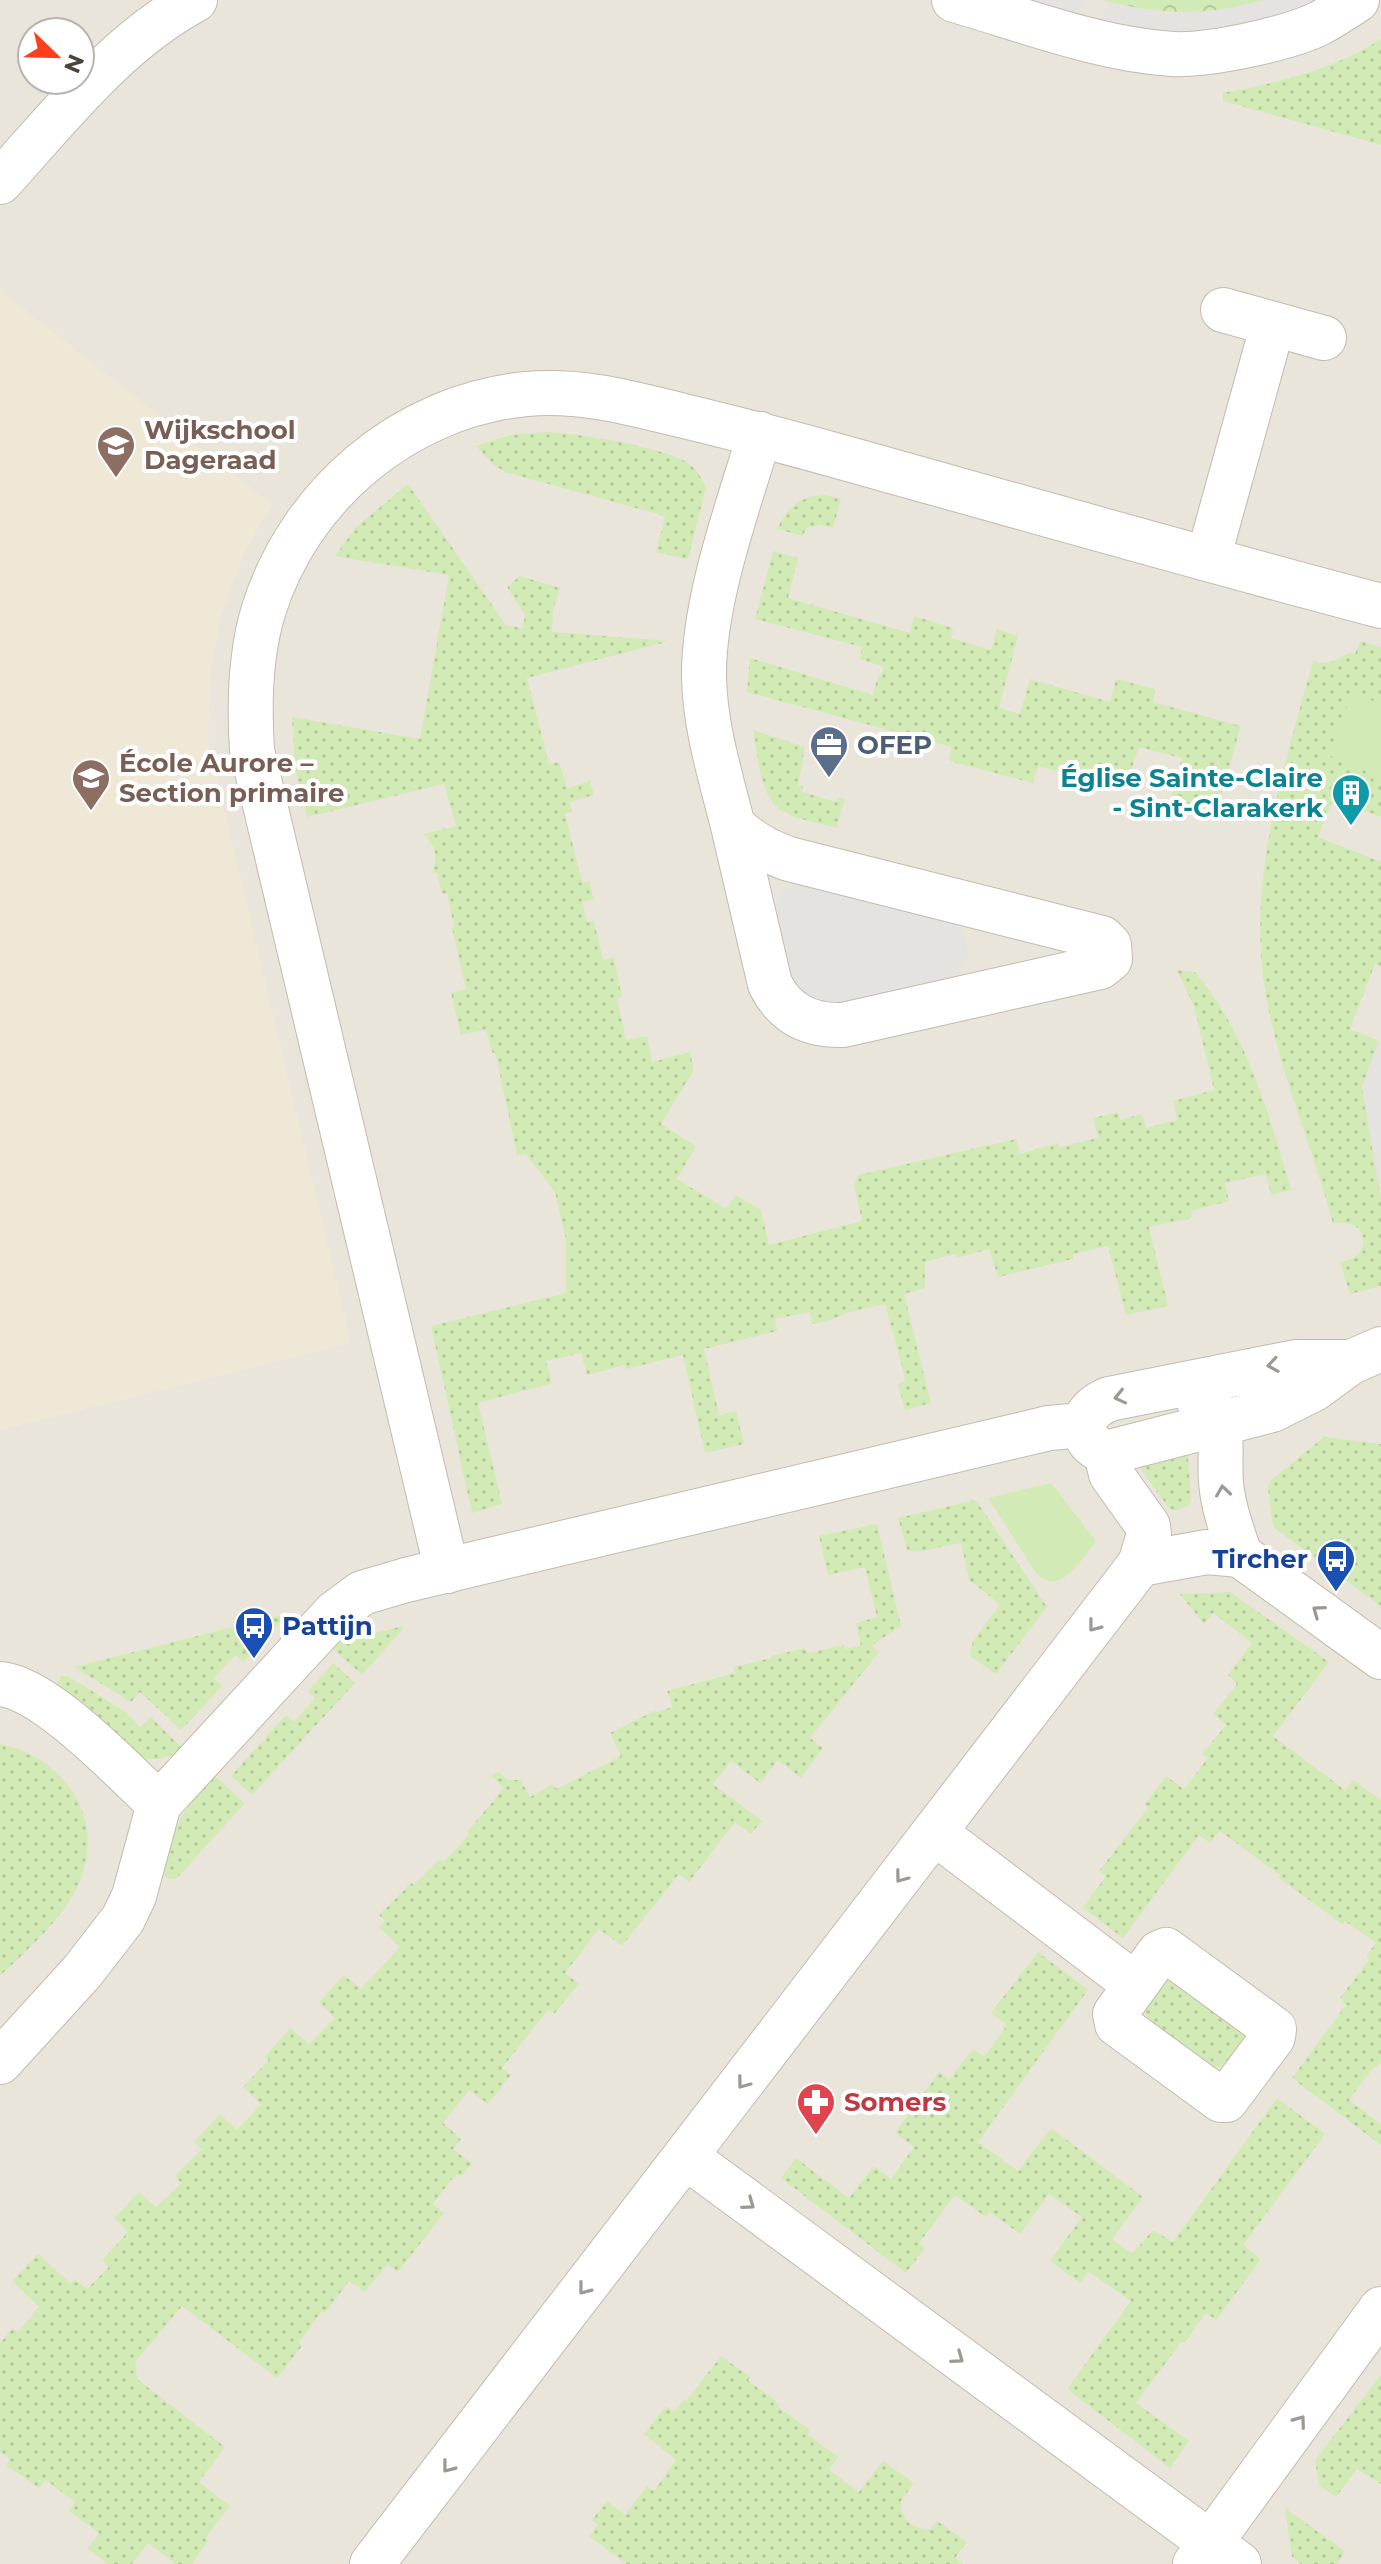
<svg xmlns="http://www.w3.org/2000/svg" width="1381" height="2564" font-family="Montserrat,sans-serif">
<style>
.residential{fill:#eae5da;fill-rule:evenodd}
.education{fill:#efe8d6}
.grass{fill:url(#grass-dots)}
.forest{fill:url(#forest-crowns)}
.park{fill:#d2eab5}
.parking{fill:#e5e3e0}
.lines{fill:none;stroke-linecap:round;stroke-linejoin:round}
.minor-casing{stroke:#c2bbae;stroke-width:46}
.tertiary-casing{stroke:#c2bbae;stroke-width:46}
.minor{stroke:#fff;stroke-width:44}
.tertiary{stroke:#fff;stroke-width:44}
.oneway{stroke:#9c9892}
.labels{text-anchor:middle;stroke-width:8;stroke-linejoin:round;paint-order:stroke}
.education-label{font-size:26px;font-weight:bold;fill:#785e54;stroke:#fff;text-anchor:start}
.service-label{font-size:26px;font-weight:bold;fill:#4e5e75;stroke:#fff;text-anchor:start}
.culture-label{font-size:26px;font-weight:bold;fill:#0d838f;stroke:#fff;text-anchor:end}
.transit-label{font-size:26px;font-weight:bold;fill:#164399;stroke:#fff;text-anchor:end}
.health-label{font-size:26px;font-weight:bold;fill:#be3a42;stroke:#fff;text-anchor:start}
</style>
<defs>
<pattern id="grass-dots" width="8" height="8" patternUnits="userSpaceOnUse" patternTransform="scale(2)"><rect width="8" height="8" fill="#d2eab5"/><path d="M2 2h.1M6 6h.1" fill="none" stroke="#b6ca9c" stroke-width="1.8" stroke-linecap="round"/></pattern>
<pattern id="forest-crowns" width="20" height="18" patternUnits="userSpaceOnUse" patternTransform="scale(2)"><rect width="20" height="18" fill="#d2eab5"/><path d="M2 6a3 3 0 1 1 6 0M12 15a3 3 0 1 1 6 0" fill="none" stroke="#b6ca9c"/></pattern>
</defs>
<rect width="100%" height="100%" fill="#f6f3ec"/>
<!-- residential -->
<path class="residential" d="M0 0H1381V2564H0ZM32 32H80V80H32Z"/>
<!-- education -->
<path class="education" d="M0 290 272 504 245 551 220 618 210 678 208 741 351 1343 0 1430Z"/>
<!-- grass -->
<path class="grass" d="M1381 39V145L1223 101V93C1278 83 1333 70 1381 39Z
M549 432C579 434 665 447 688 463 697 469 701 478 706 487L688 559 656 552 665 516 505 472 494 465 476 446 510 435Z
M408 484 506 625 523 628 525 614 507 587 520 576 560 588 553 611 552 632 670 641 527 678 549 764 559 762 567 788 590 781 594 795 570 802 572 811 565 814 582 882 589 881 594 900 582 902 587 922 594 921 603 960 614 957 622 997 617 998 626 1040 647 1036 652 1062 691 1052 693 1071 661 1124 696 1146 677 1179 726 1209 736 1195 761 1210 769 1245 862 1221 854 1185 858 1175 1016 1139 1020 1154 1058 1143 1059 1147 1098 1138 1093 1118 1118 1112 1120 1120 1142 1114 1146 1128 1177 1120 1173 1101 1214 1090 1194 1006 1177 970 1195 972C1247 1033 1269 1114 1291 1190L1271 1195 1266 1174 1225 1183 1229 1201 1191 1211 1192 1218 1149 1227 1168 1306 1126 1315 1108 1246 1073 1254V1259L998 1277 989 1249 957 1258 955 1254 925 1262V1288L904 1294 931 1403 905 1410 898 1384 905 1381 903 1370 885 1304 849 1312 828 1321 813 1324 810 1312 775 1319 777 1331 704 1349 719 1415 736 1411 744 1444 705 1453 683 1355 626 1369 624 1365 587 1375 581 1353 546 1361 552 1383 478 1403 502 1504 472 1513 431 1326 566 1293V1240L555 1192 526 1154 517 1155 496 1055 492 1052 486 1029 461 1035 451 993 466 989 452 928 454 927 447 893 442 894 437 872 432 873C438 857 436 845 423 834L456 826 444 784 307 817 295 769 292 717 420 739 449 575 335 556 355 528Z
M825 495 841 499 833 528 820 525 806 528 803 536 777 529C788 507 799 496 825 495Z
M773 551 798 558 788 598 910 633 914 616 953 628 951 638 991 650 997 629 1018 636 999 708 1020 714 1030 679 1110 702 1116 679 1155 689 1153 702 1241 726 1216 813 1170 801 1182 758 1139 747 1125 789 1038 766 1033 783 949 761 952 747 747 692 750 658 873 695 878 675H881L884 667 860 659 862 647 755 619Z
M1360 641 1381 647V817L1333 799 1318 837 1381 862V966L1375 964 1350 1029 1379 1041 1362 1087 1381 1198V1286L1350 1294 1340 1262C1376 1257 1368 1215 1333 1224 1313 1146 1278 1071 1265 990 1247 878 1284 768 1313 661 1329 666 1335 660 1349 653L1355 654Z
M753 730 805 747 798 785 803 786 802 792 837 802 839 797 845 799 836 828C820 823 797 820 782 811 759 796 758 754 753 730Z
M1324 1437 1381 1444V1606L1273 1527 1268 1488 1270 1481Z
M1184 1452 1188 1456 1191 1499 1188 1506 1176 1511 1169 1508 1139 1467 1140 1464Z
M976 1500 1047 1607 996 1674 970 1656 973 1641 1000 1604 969 1580 961 1543 916 1552 907 1550 898 1518Z
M877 1524 901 1626 871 1646 879 1652 810 1738 823 1748 801 1778 778 1760 760 1783 731 1761 713 1784 762 1821 751 1834 735 1822 689 1882 679 1874 622 1946 599 1929 565 1973 579 1984 554 2014 548 2010 502 2068 511 2075 488 2104 469 2090 443 2123 461 2139 453 2149 472 2163 461 2177 456 2174 433 2204 444 2213 398 2272 387 2264 365 2292 349 2281 325 2313 322 2311 299 2342 302 2346 277 2378 182 2306 135 2362 137 2379 225 2447 199 2482 230 2506 205 2538 208 2541 192 2564H176L148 2543 132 2564H108L88 2549 99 2533 69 2511 75 2502 46 2480 39 2488 6 2465 10 2459 0 2452V2343L13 2328 18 2332 39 2307 12 2281 38 2254 70 2283 75 2279 87 2289 109 2267 102 2261 128 2232 114 2218 139 2192 156 2207 181 2183 175 2176 202 2149 194 2142 220 2114 237 2130 261 2104 243 2087 269 2060 265 2057 290 2028 309 2044 335 2018 319 2002 344 1975 361 1989 400 1947 379 1928 385 1921 379 1915 411 1883 414 1885 440 1859 444 1862 469 1835 467 1832 504 1788 491 1776 499 1771 507 1780H521L530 1797 553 1784 556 1789 621 1756 610 1733 656 1710 657 1712 673 1707 667 1691 735 1673 734 1667 771 1658V1656L805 1648 808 1653 844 1645 845 1649 861 1646 856 1623 877 1617 865 1567 828 1575 819 1536Z
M1230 1592 1329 1662 1273 1736 1345 1790 1353 1780 1381 1800V2061L1376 2068 1374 2067 1349 2100 1381 2124V2145L1292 2078 1346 2005 1340 1998 1369 1960 1366 1957 1376 1943 1345 1921 1342 1924 1279 1878 1280 1875 1220 1831 1210 1843 1199 1835 1123 1938 1083 1908 1106 1876 1099 1871 1148 1808 1145 1804 1166 1776 1184 1789 1208 1758 1202 1754 1226 1725 1213 1714 1237 1684 1228 1675 1252 1643 1213 1613 1204 1624 1180 1594Z
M281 1615 283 1618 244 1662 235 1655 214 1678 222 1686 181 1730 140 1692 131 1702 74 1667Z
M403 1626 402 1630 362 1675 330 1646 348 1628 364 1636Z
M333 1663 355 1683 252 1795 231 1776 286 1715 294 1722 315 1698 308 1691Z
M62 1676H68L124 1711 140 1727 151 1717 183 1749C167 1759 154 1762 135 1756L55 1687Z
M0 1744C65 1758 107 1818 79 1883 63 1919 28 1949 0 1976Z
M215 1776 245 1803 176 1879H168L163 1872C175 1825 180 1810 215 1776Z
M1038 1952 1088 1990 978 2142 1018 2171 1051 2128 1143 2197 1112 2239 1132 2254 1153 2230 1173 2242 1277 2098 1325 2134 1243 2245 1261 2259 1216 2320 1206 2313 1184 2343 1181 2342 1136 2403 1189 2441 1170 2468 1067 2389 1131 2301 1089 2272 1080 2283 1050 2261 1082 2217 1049 2194 1020 2234 990 2212 986 2217 955 2195 919 2243 925 2248 906 2273 781 2178 796 2158 849 2198 874 2166 891 2179 914 2147 895 2133 939 2072 949 2080 973 2049 984 2057 1007 2025 991 2013Z
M1164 1980H1180L1240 2022 1245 2036 1225 2065 1210 2069 1147 2023 1145 2007Z
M721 2356 750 2377 748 2380 779 2404 778 2407 810 2430 807 2434 838 2457 829 2470 859 2492 883 2461 914 2483 901 2501C900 2520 913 2530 931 2529L937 2521 967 2542 955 2558 963 2564H626L589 2536 598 2525 592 2520 607 2501 625 2515 647 2486 654 2491 676 2460 644 2434 666 2406 674 2412 683 2400 686 2401Z
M1381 2375V2484L1357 2469 1336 2497 1319 2485 1315 2460Z
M1285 2508 1345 2551 1337 2564H1301L1292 2557Z"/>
<!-- forest -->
<path class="forest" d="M1101 0H1266C1202 17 1164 15 1101 0Z"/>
<!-- park -->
<path class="park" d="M1353 693 1381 704V776L1328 755Z
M1051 1483 1096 1541C1081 1559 1060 1599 1036 1573L988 1498Z"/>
<!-- parking -->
<path class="parking" d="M998 0H1092L1064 18Z
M1266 0H1334L1220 36 1096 27 1109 2 1157 12 1173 13 1221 10Z
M797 883 951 922 964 933 968 952 966 961 961 969 948 979 823 1008 792 988 775 919 776 904 783 891Z
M1379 1041H1381V1198L1362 1087Z"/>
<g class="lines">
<defs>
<path id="minor" d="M954 0C1024 20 1098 49 1172 54 1208 56 1288 39 1320 23 1333 16 1345 8 1357 0
M0 182C59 117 117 42 195 0
M1223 310 1324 338
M1208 559 1273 324
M733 826C751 842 766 851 789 859L1102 938 1109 945 1110 959 1100 967 843 1025C809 1026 785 1014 770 984Z
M733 826C721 778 705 728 704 677 703 602 738 506 760 434
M1197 1398C1205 1401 1212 1406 1215 1414 1224 1434 1219 1461 1221 1482 1223 1507 1232 1531 1240 1555
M1140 1564 1207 1552 1240 1555 1381 1657
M447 1571 252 750C249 704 250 656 263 612 299 495 404 406 526 394 581 389 631 403 684 416 738 429 791 443 845 458 1024 508 1202 559 1381 606
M0 1684C46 1688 123 1771 159 1804
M935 1833 1136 1985
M1166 1950 1274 2029 1273 2037 1226 2100H1221L1117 2024 1115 2014 1159 1953Z
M686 2157 1239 2564
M372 2564 1140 1564 1149 1534 1148 1526 1111 1474 1106 1453
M1195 2564 1381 2309"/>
<path id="tertiary" d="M1351 1362H1296L1109 1399C1095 1405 1089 1411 1082 1425 1087 1441 1091 1446 1106 1453L1272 1410 1314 1389 1351 1362 1381 1349
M0 2062 82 1972 123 1919 134 1896 159 1804 335 1613 362 1593 406 1580 1049 1428 1082 1425"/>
</defs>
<!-- minor casing -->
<use href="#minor" class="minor-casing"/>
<!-- tertiary casing -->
<use href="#tertiary" class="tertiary-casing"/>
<!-- minor -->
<use href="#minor" class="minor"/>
<!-- tertiary -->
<use href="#tertiary" class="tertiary"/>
</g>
<!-- one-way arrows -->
<defs><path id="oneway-chevron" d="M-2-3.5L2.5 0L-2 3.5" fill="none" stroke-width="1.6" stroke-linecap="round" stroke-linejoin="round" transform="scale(2)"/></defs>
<g class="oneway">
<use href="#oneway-chevron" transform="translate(1273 1365) rotate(171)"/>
<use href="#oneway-chevron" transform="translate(1120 1397) rotate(167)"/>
<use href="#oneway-chevron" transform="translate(1223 1491) rotate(-98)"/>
<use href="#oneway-chevron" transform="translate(1318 1611) rotate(-144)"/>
<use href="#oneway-chevron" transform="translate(1094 1626) rotate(128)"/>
<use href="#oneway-chevron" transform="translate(901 1877) rotate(127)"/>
<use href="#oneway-chevron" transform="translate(743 2083) rotate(127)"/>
<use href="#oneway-chevron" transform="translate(749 2204) rotate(36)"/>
<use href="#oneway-chevron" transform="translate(584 2289) rotate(128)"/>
<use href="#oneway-chevron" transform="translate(958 2358) rotate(36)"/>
<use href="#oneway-chevron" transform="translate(1300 2421) rotate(-54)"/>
<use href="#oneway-chevron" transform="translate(448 2467) rotate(128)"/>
</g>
<!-- icons -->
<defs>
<symbol id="school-pin" viewBox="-11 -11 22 30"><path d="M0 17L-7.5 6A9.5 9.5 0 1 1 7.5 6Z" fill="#8d6e63" stroke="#fff"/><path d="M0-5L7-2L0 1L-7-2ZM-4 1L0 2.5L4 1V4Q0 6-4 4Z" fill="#fff"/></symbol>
<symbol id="office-pin" viewBox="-11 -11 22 30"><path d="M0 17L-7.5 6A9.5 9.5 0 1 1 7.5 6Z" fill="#5c6f8a" stroke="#fff"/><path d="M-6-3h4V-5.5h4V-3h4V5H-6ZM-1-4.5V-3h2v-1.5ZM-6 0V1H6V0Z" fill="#fff"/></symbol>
<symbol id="building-pin" viewBox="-11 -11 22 30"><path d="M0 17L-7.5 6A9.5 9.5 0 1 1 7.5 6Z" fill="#0f9aa8" stroke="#fff"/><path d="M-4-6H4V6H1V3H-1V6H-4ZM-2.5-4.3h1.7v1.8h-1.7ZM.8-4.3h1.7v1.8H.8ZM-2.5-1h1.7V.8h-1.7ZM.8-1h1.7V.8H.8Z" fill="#fff"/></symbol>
<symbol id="bus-pin" viewBox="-11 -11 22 30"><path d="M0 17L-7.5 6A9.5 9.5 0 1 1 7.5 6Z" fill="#1a4fb4" stroke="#fff"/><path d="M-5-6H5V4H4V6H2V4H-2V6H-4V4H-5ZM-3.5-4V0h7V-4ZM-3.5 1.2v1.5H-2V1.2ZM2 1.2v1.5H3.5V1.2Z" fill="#fff"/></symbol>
<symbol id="pharmacy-pin" viewBox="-11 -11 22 30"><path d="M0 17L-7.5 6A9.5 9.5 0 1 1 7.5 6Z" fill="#e0444e" stroke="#fff"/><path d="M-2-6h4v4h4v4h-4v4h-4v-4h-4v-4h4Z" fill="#fff"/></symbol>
</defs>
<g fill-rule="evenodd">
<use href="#school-pin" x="94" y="423" width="44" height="60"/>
<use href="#office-pin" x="807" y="723" width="44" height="60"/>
<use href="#school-pin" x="69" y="756" width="44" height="60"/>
<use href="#building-pin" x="1329" y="771" width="44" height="60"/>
<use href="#bus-pin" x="1314" y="1537" width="44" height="60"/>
<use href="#bus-pin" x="232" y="1604" width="44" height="60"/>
<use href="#pharmacy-pin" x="794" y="2080" width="44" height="60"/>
</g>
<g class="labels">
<!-- education labels -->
<g class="education-label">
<text x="144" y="439">Wijkschool<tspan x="144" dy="30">Dageraad</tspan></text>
<text x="119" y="772">École Aurore –<tspan x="119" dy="30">Section primaire</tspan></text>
</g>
<!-- service labels -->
<g class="service-label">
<text x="857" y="754">OFEP</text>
</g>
<!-- culture labels -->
<g class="culture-label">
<text x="1323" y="787">Église Sainte-Claire<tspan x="1323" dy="30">- Sint-Clarakerk</tspan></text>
</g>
<!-- transit labels -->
<g class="transit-label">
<text x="1308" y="1568">Tircher</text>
<text x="282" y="1635" text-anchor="start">Pattijn</text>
</g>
<!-- health labels -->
<g class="health-label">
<text x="844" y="2111">Somers</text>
</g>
</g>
<!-- north arrow -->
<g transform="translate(56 56) rotate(113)"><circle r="38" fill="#ffffff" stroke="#b7b4b0" stroke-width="2"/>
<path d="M0-6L14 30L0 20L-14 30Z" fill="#fc3f1d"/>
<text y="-12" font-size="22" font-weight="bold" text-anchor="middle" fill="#4b4439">N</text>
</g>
</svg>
